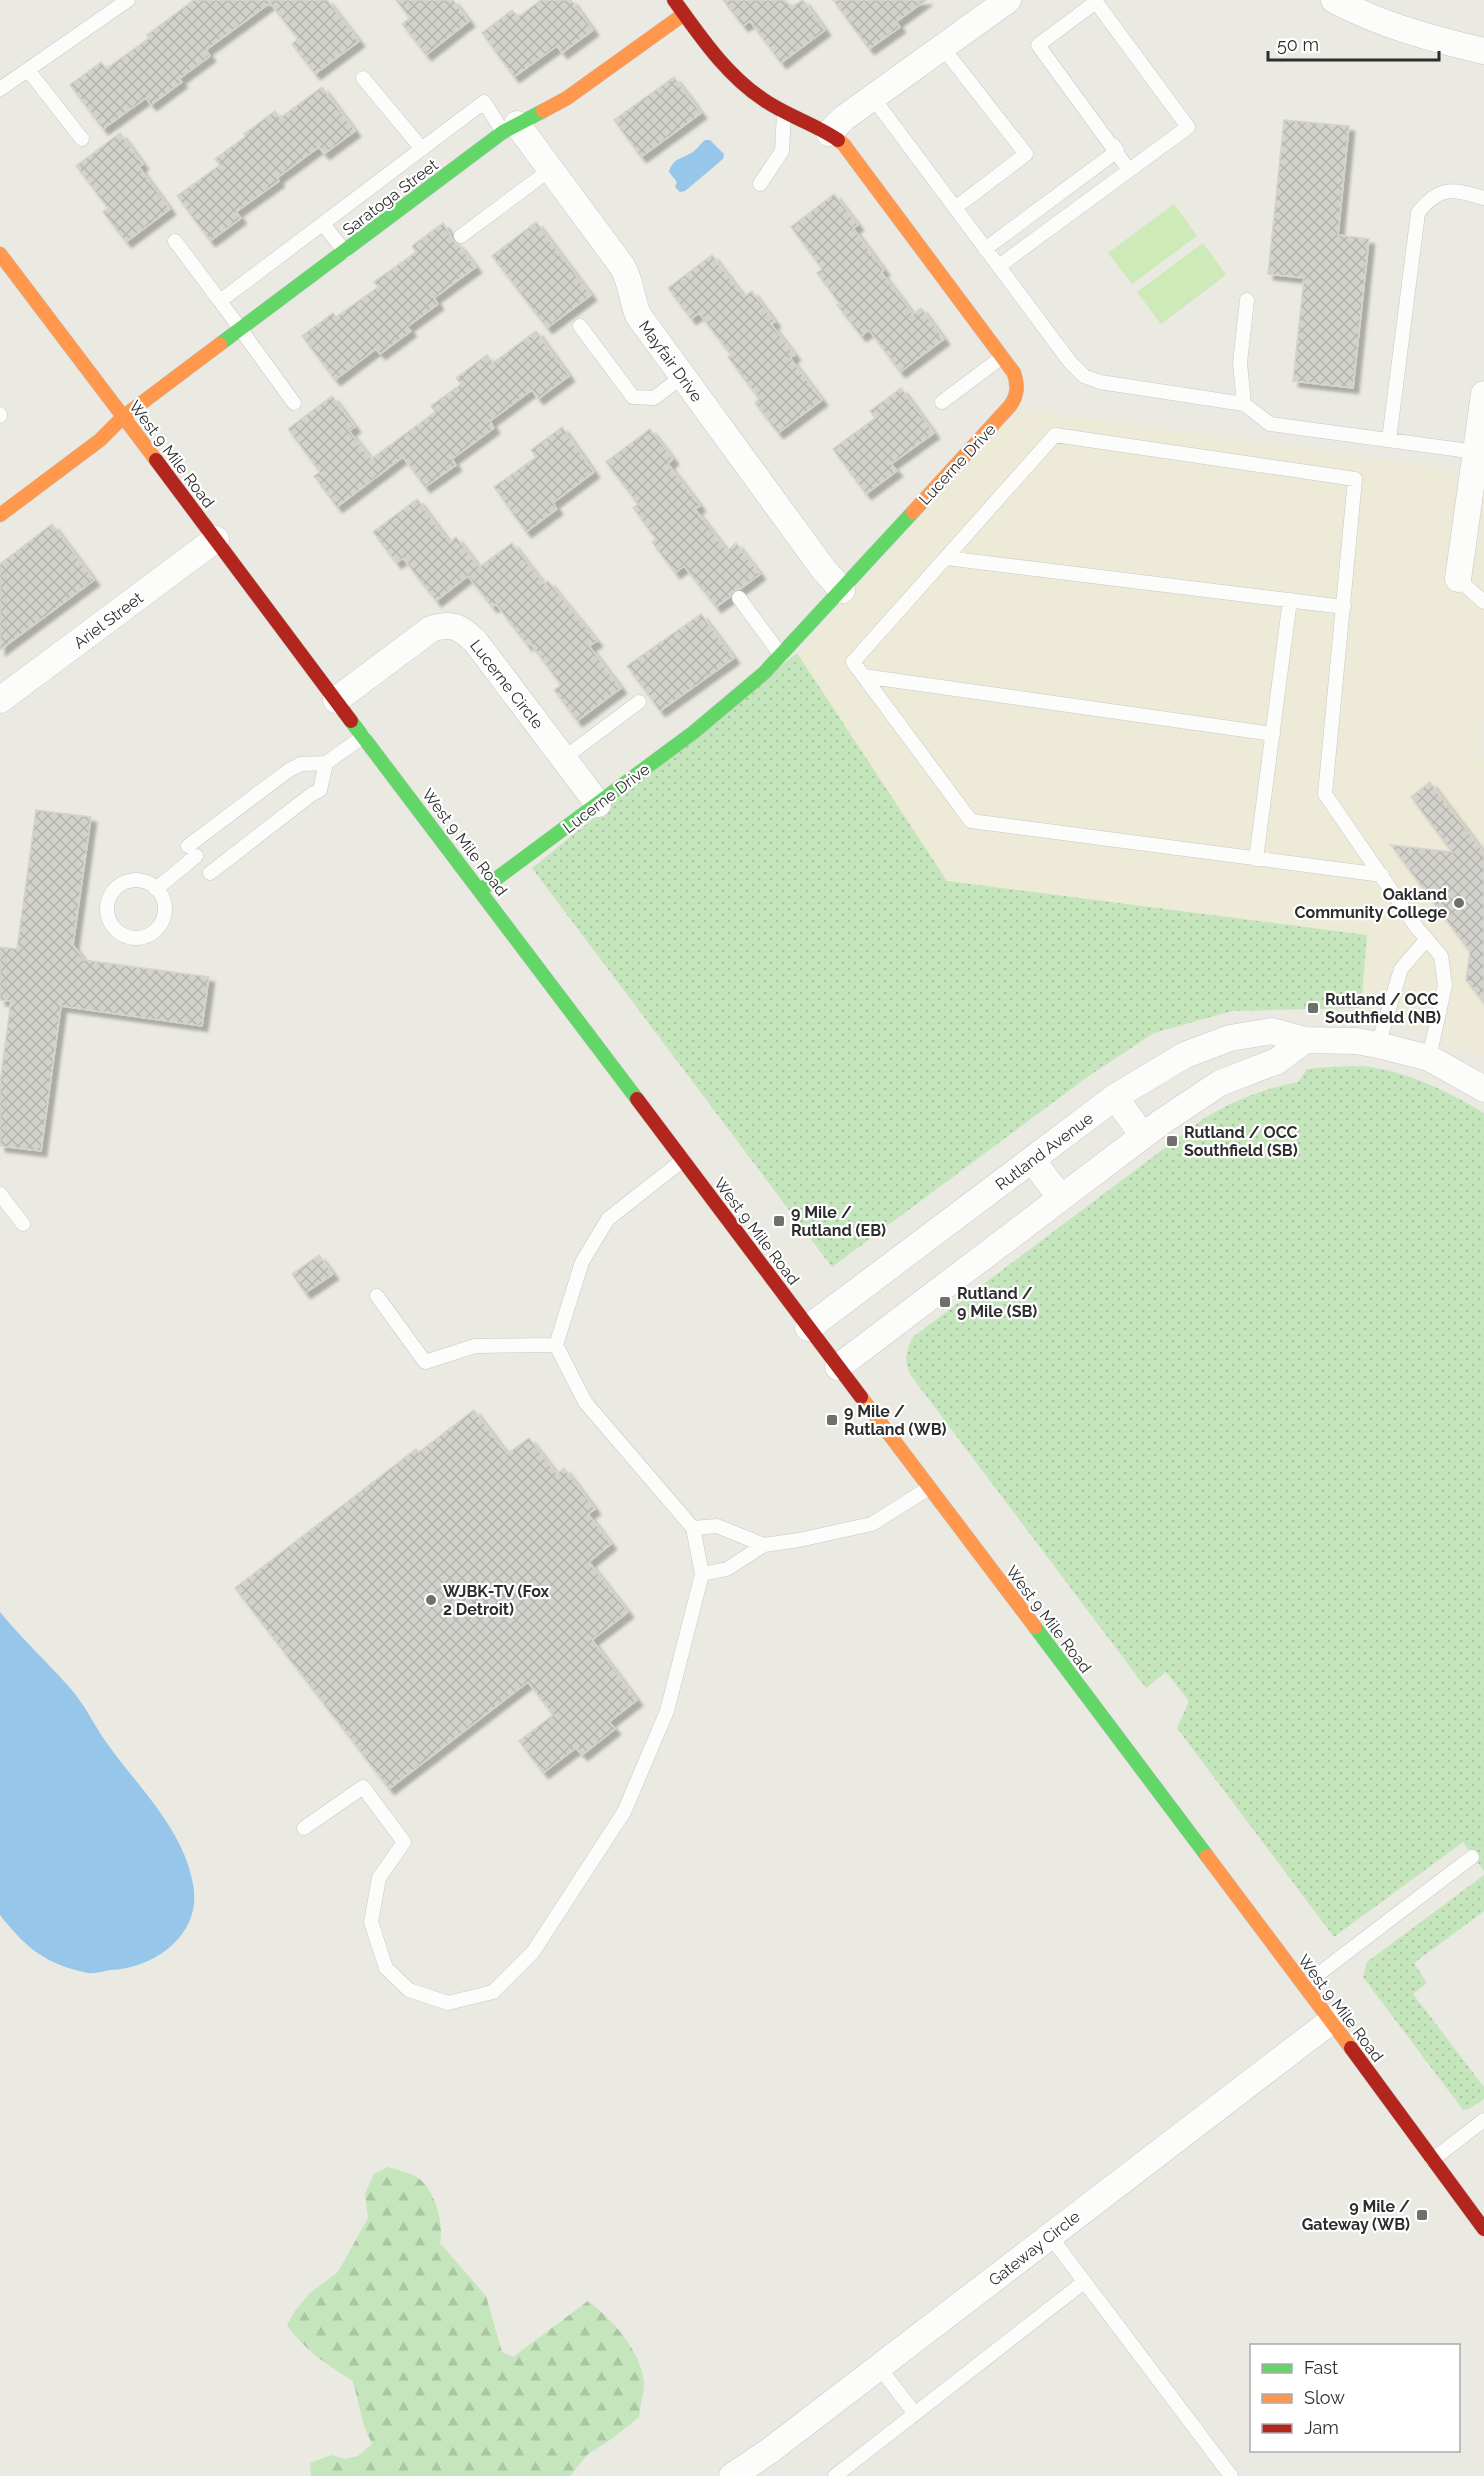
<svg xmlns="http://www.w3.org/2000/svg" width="1484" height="2476" font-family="Raleway,sans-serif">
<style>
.education{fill:#edead8}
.grass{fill:url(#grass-dots)}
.forest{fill:url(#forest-firs)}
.pitch{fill:#ceeab9}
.water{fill:#97c6eb}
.building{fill:url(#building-cross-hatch);stroke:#d5d4cf;stroke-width:1.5;filter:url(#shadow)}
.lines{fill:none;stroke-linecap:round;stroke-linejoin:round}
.lane-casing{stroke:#c8c8c7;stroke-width:15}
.street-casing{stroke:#c8c8c7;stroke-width:27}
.fast-casing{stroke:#c8c8c7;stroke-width:15}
.slow-casing{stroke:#c8c8c7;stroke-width:15}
.jam-casing{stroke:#c8c8c7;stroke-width:15}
.lane{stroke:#fcfcfb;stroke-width:14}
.street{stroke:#fcfcfb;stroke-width:26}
.fast{stroke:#63d668;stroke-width:14}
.slow{stroke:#ff974d;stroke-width:14}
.jam{stroke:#b3261e;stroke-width:14}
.poi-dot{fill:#6f6f6c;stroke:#fff;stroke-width:2}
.labels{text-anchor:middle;stroke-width:4.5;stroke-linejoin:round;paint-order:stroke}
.street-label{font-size:16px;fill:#2d2d2d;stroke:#fff}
.poi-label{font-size:16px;font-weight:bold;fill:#2d2d2d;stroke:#fff;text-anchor:start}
</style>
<defs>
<pattern id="grass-dots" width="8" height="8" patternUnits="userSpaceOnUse" patternTransform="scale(1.5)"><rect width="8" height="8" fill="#c5e6bc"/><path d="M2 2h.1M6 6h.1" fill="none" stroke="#aac6a2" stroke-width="1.8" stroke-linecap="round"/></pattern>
<pattern id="forest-firs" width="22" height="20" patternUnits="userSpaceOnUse" patternTransform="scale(1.5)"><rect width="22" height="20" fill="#c5e6bc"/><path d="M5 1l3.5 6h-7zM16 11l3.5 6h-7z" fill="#aac6a2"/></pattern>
<pattern id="building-cross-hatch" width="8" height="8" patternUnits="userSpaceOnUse" patternTransform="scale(1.5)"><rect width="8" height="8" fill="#d3d2cd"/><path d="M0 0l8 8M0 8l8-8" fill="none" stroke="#b5b5b0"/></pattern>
<filter id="shadow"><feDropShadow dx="5.5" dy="5.5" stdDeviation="1.5" flood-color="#0004"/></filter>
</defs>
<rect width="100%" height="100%" fill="#eae9e2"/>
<!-- education -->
<path class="education" d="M1020 409 1426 465 1484 479V712L1479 755 1484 756V1058L1361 1008 1367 935 947 881 797 653Z"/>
<!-- grass -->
<path class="grass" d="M797 653 947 881 1367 935 1361 1008 1232 1011 1154 1033 1090 1075 832 1267 532 868Z
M1328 1067C1344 1067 1361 1065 1376 1068 1415 1075 1450 1093 1484 1113V1871L1463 1842 1334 1937 1177 1728 1189 1701 1166 1672 1146 1688 912 1377C903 1362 906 1351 913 1337L1206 1117C1238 1099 1262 1089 1298 1082L1307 1069Z
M1484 1875V1911L1414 1963 1427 1983 1413 1994 1484 2087V2099L1469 2109 1463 2110 1363 1977 1367 1962Z"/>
<!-- forest -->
<path class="forest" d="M388 2167C397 2170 416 2174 422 2181 436 2196 444 2224 440 2243L486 2296 502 2352 513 2357 588 2301C611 2318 643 2353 644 2384 644 2394 640 2406 639 2417L613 2438 587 2455 570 2476H311L310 2463 331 2455 345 2459 358 2456 372 2444 364 2426 353 2381C329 2366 303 2349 287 2325L294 2312 310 2293 338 2272 368 2218 365 2194 374 2174Z"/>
<!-- pitch -->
<path class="pitch" d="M1174 204 1197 236 1132 284 1108 253Z
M1203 243 1226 275 1161 324 1137 292Z"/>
<!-- water -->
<path class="water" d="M705 140H710L724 154 723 159 685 191 680 192 675 187 677 182 669 172C673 157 684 159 694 151 698 148 701 143 705 140Z
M0 1612C22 1639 48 1663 71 1689 85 1705 94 1725 106 1742 137 1786 183 1828 193 1884 203 1934 155 1968 111 1970 104 1971 95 1974 88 1973 45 1964 26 1948 0 1915Z"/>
<!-- building -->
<path class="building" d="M194 0H327L359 41 315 74 292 44 298 39 270 3 206 50 210 56 179 79 182 82 151 105 146 98 103 129 70 85 101 62 106 69 149 38 147 35Z
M396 0H453L469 21 426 55 402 24 410 18Z
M541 0H571L593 30 562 53 557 46 514 77 482 33 512 10 518 17Z
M723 0H785L791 7 803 0 825 30 781 63 750 21 743 26Z
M833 0H926L896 22 900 27 869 49Z
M674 77 701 113 641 157 614 120Z
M322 87 355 131 324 154 319 147 277 178 279 181 236 212 241 218 210 241 177 196 220 165 215 159 246 136 244 134 275 111 280 118Z
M1284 120 1349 126 1338 235 1369 239 1353 388 1293 381 1304 278 1268 274Z
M120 133 143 164 139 167 170 209 126 242 103 212 108 208 76 166Z
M834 194 858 225 853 228 884 270 881 272 913 314 921 308 944 339 900 372 869 330 861 336 837 305 840 304 817 273 822 269 791 227Z
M536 222 591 295 547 328 492 256Z
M443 223 454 242 459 245 476 267 434 298 438 304 407 327 411 331 380 354 376 349 335 380 302 336 333 313 336 317 378 287 374 282 416 252 412 246Z
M712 255 744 297 752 291 775 322 771 324 795 355 790 358 822 400 778 433 755 403 759 399 728 357 731 355 699 313 691 319 668 288Z
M536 331 569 376 538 399 532 390 490 421 494 428 452 459 456 465 425 487 403 457 337 507 314 476 320 472 288 429 332 396 355 427 349 431 371 459 435 412 431 406 461 384 456 378 487 355 493 363Z
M901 388 934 433 891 464 897 471 866 494 833 449 875 418 870 411Z
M562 427 594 472 553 503 557 509 526 532 494 487 536 457 531 450Z
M650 429 673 459 668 464 700 506 695 509 727 551 736 543 760 574 740 589 733 591 730 597 716 607 684 566 675 573 652 542 656 539 633 508 638 504 606 462Z
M417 499 449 542 456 537 479 567 512 543 544 584 548 581 597 641 589 646 621 688 577 721 554 690 561 685 530 643 527 645 496 604 492 607 468 576 436 601 403 558 396 563 373 532Z
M52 524 94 580 0 650V564Z
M701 614 734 658 660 711 627 666Z
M1430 782 1484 853V1003L1466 980 1470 952 1391 845 1452 852 1411 797Z
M36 810 91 817 73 945 84 960 209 977 202 1026 61 1006 41 1151 0 1146V1083L11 1001 0 1000V947L17 949Z
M319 1255 333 1274 305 1293 292 1274Z
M474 1410 507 1454 529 1438 557 1474 564 1468 595 1509 588 1514 611 1544 589 1562 628 1612 592 1640 637 1700 609 1722 615 1729 582 1755 576 1748 543 1773 519 1741 553 1715 528 1682 389 1789 235 1588 416 1449 419 1452Z"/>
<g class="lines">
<defs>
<path id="lane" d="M943 48 1026 154 955 208
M28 70 82 139
M363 78 422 149
M0 89 128 0
M874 99 1070 362 1084 376 1100 382 1244 404 1270 424 1476 452
M760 184 782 151 784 113
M323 224 345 252
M461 236 551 169
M175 241 220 301
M985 249 1117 151 1113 145
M999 266 1188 127 1096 2 1038 45 1129 170
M580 326 633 397 654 398 683 376
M942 402 1002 357
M294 403 220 301 484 102 503 132
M1244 404 1240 363 1247 300
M0 414V416
M1389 440 1418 213C1439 185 1453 189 1484 198
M946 558 1344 607
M1458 579 1484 602
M739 598 781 655
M863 676 1273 734
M564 758 639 702
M188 846 289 770 301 764 326 763 364 736
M1256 859 1290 600
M210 873 312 794 320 790 326 763
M1382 875 971 821 853 662 1055 435 1355 479 1325 794 1417 928 1441 956 1445 985 1429 1058
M107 909a29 29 0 1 1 58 0a29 29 0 1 1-58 0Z
M156 889 196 856
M1378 1045 1401 969 1427 939
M0 1194 23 1224
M377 1296 425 1362 475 1346 556 1345
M693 1528 717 1526 764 1545
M702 1574 727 1569 764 1545 799 1540 872 1524 929 1488
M304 1828 363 1787 404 1842 379 1878 371 1922 386 1968 409 1990 448 2003 493 1992 533 1952 624 1812 667 1711 702 1574 693 1528 585 1402 556 1345 582 1262 608 1219 683 1160
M1304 1985 1472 1857
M1432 2160 1484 2120
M1050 2236 1231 2476
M879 2367 915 2414
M835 2476 1084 2282"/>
<path id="street" d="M1334 0C1381 25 1432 39 1484 51
M517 124 622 266C632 283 631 298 638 315L824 570 842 590
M829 133 844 118 1008 0
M1458 579 1484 394
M0 700 216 539
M336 700 431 629C452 622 460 627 475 641L598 804
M1115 1097 1143 1136
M1032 1160 1061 1198
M808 1328 1115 1097 1185 1055 1230 1038 1272 1031 1305 1040 1356 1041 1378 1045 1429 1058 1484 1089
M838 1367 1160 1123 1220 1083 1277 1061 1305 1040
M732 2476 768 2452 1331 2021"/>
<path id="fast" d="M220 344 503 132 543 111
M351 721 637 1099
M481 890 694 732 764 673 913 512
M1035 1627 1207 1856"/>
<path id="slow" d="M543 111 567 98 684 14
M838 140 844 145 1014 373C1018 386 1018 396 1009 407L913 512
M0 254 156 460
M0 515 100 440 123 417 220 344
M861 1397 1035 1627
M1207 1856 1351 2048"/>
<path id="jam" d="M674 0C700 36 726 75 764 100 787 116 815 124 838 140
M156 460 351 721
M637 1099 861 1397
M1351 2048 1484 2229"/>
</defs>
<!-- lane casing -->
<use href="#lane" class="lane-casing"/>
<!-- street casing -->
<use href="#street" class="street-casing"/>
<!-- fast casing -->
<use href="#fast" class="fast-casing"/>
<!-- slow casing -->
<use href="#slow" class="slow-casing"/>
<!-- jam casing -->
<use href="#jam" class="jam-casing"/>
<!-- lane -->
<use href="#lane" class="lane"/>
<!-- street -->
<use href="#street" class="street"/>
<!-- fast -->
<use href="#fast" class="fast"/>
<!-- slow -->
<use href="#slow" class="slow"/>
<!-- jam -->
<use href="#jam" class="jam"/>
</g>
<!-- markers -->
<g class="poi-dot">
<circle cx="1459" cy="903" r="6"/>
<rect x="1307" y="1002" width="12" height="12" rx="3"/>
<rect x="1166" y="1135" width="12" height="12" rx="3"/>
<rect x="773" y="1215" width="12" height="12" rx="3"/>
<rect x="939" y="1296" width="12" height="12" rx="3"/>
<rect x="826" y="1414" width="12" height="12" rx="3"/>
<circle cx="431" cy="1600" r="6"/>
<rect x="1416" y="2209" width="12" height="12" rx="3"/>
</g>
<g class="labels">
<!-- street labels -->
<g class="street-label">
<text transform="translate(390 197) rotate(-37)" y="6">Saratoga Street</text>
<text transform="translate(671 361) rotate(54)" y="6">Mayfair Drive</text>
<text transform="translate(172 454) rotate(53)" y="6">West 9 Mile Road</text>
<text transform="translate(957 464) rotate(-47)" y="6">Lucerne Drive</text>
<text transform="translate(108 620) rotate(-37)" y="6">Ariel Street</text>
<text transform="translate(507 684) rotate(52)" y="6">Lucerne Circle</text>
<text transform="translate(606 798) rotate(-37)" y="6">Lucerne Drive</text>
<text transform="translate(465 842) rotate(53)" y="6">West 9 Mile Road</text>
<text transform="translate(1044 1151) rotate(-37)" y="6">Rutland Avenue</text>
<text transform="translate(757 1231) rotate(53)" y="6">West 9 Mile Road</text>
<text transform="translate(1049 1619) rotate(53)" y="6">West 9 Mile Road</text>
<text transform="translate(1341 2008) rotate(53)" y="6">West 9 Mile Road</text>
<text transform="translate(1034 2248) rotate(-38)" y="6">Gateway Circle</text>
</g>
<!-- poi labels -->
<g class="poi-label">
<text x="1447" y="900" text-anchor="end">Oakland<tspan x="1447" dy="18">Community College</tspan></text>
<text x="1325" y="1005">Rutland / OCC<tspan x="1325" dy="18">Southfield (NB)</tspan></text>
<text x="1184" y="1138">Rutland / OCC<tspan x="1184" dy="18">Southfield (SB)</tspan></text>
<text x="791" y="1218">9 Mile /<tspan x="791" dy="18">Rutland (EB)</tspan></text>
<text x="957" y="1299">Rutland /<tspan x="957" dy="18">9 Mile (SB)</tspan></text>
<text x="844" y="1417">9 Mile /<tspan x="844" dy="18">Rutland (WB)</tspan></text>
<text x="443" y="1597">WJBK-TV (Fox<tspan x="443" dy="18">2 Detroit)</tspan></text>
<text x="1410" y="2212" text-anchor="end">9 Mile /<tspan x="1410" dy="18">Gateway (WB)</tspan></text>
</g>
</g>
<!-- legend -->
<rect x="1250" y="2344" width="210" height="108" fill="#ffffff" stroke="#ababab" stroke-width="1.5"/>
<rect x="1262" y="2364" width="30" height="9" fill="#63d668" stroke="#ababab" stroke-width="1.5"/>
<text x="1304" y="2374" font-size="18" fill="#2d2d2d">Fast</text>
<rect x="1262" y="2394" width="30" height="9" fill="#ff974d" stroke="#ababab" stroke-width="1.5"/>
<text x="1304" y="2404" font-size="18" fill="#2d2d2d">Slow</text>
<rect x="1262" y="2424" width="30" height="9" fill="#b3261e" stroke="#ababab" stroke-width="1.5"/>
<text x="1304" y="2434" font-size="18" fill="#2d2d2d">Jam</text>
<!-- scale -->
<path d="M1268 51v9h171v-9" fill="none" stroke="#2d2d2d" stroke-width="3"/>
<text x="1277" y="51" font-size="18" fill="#2d2d2d" stroke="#ffffff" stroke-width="4.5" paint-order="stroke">50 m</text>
</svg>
